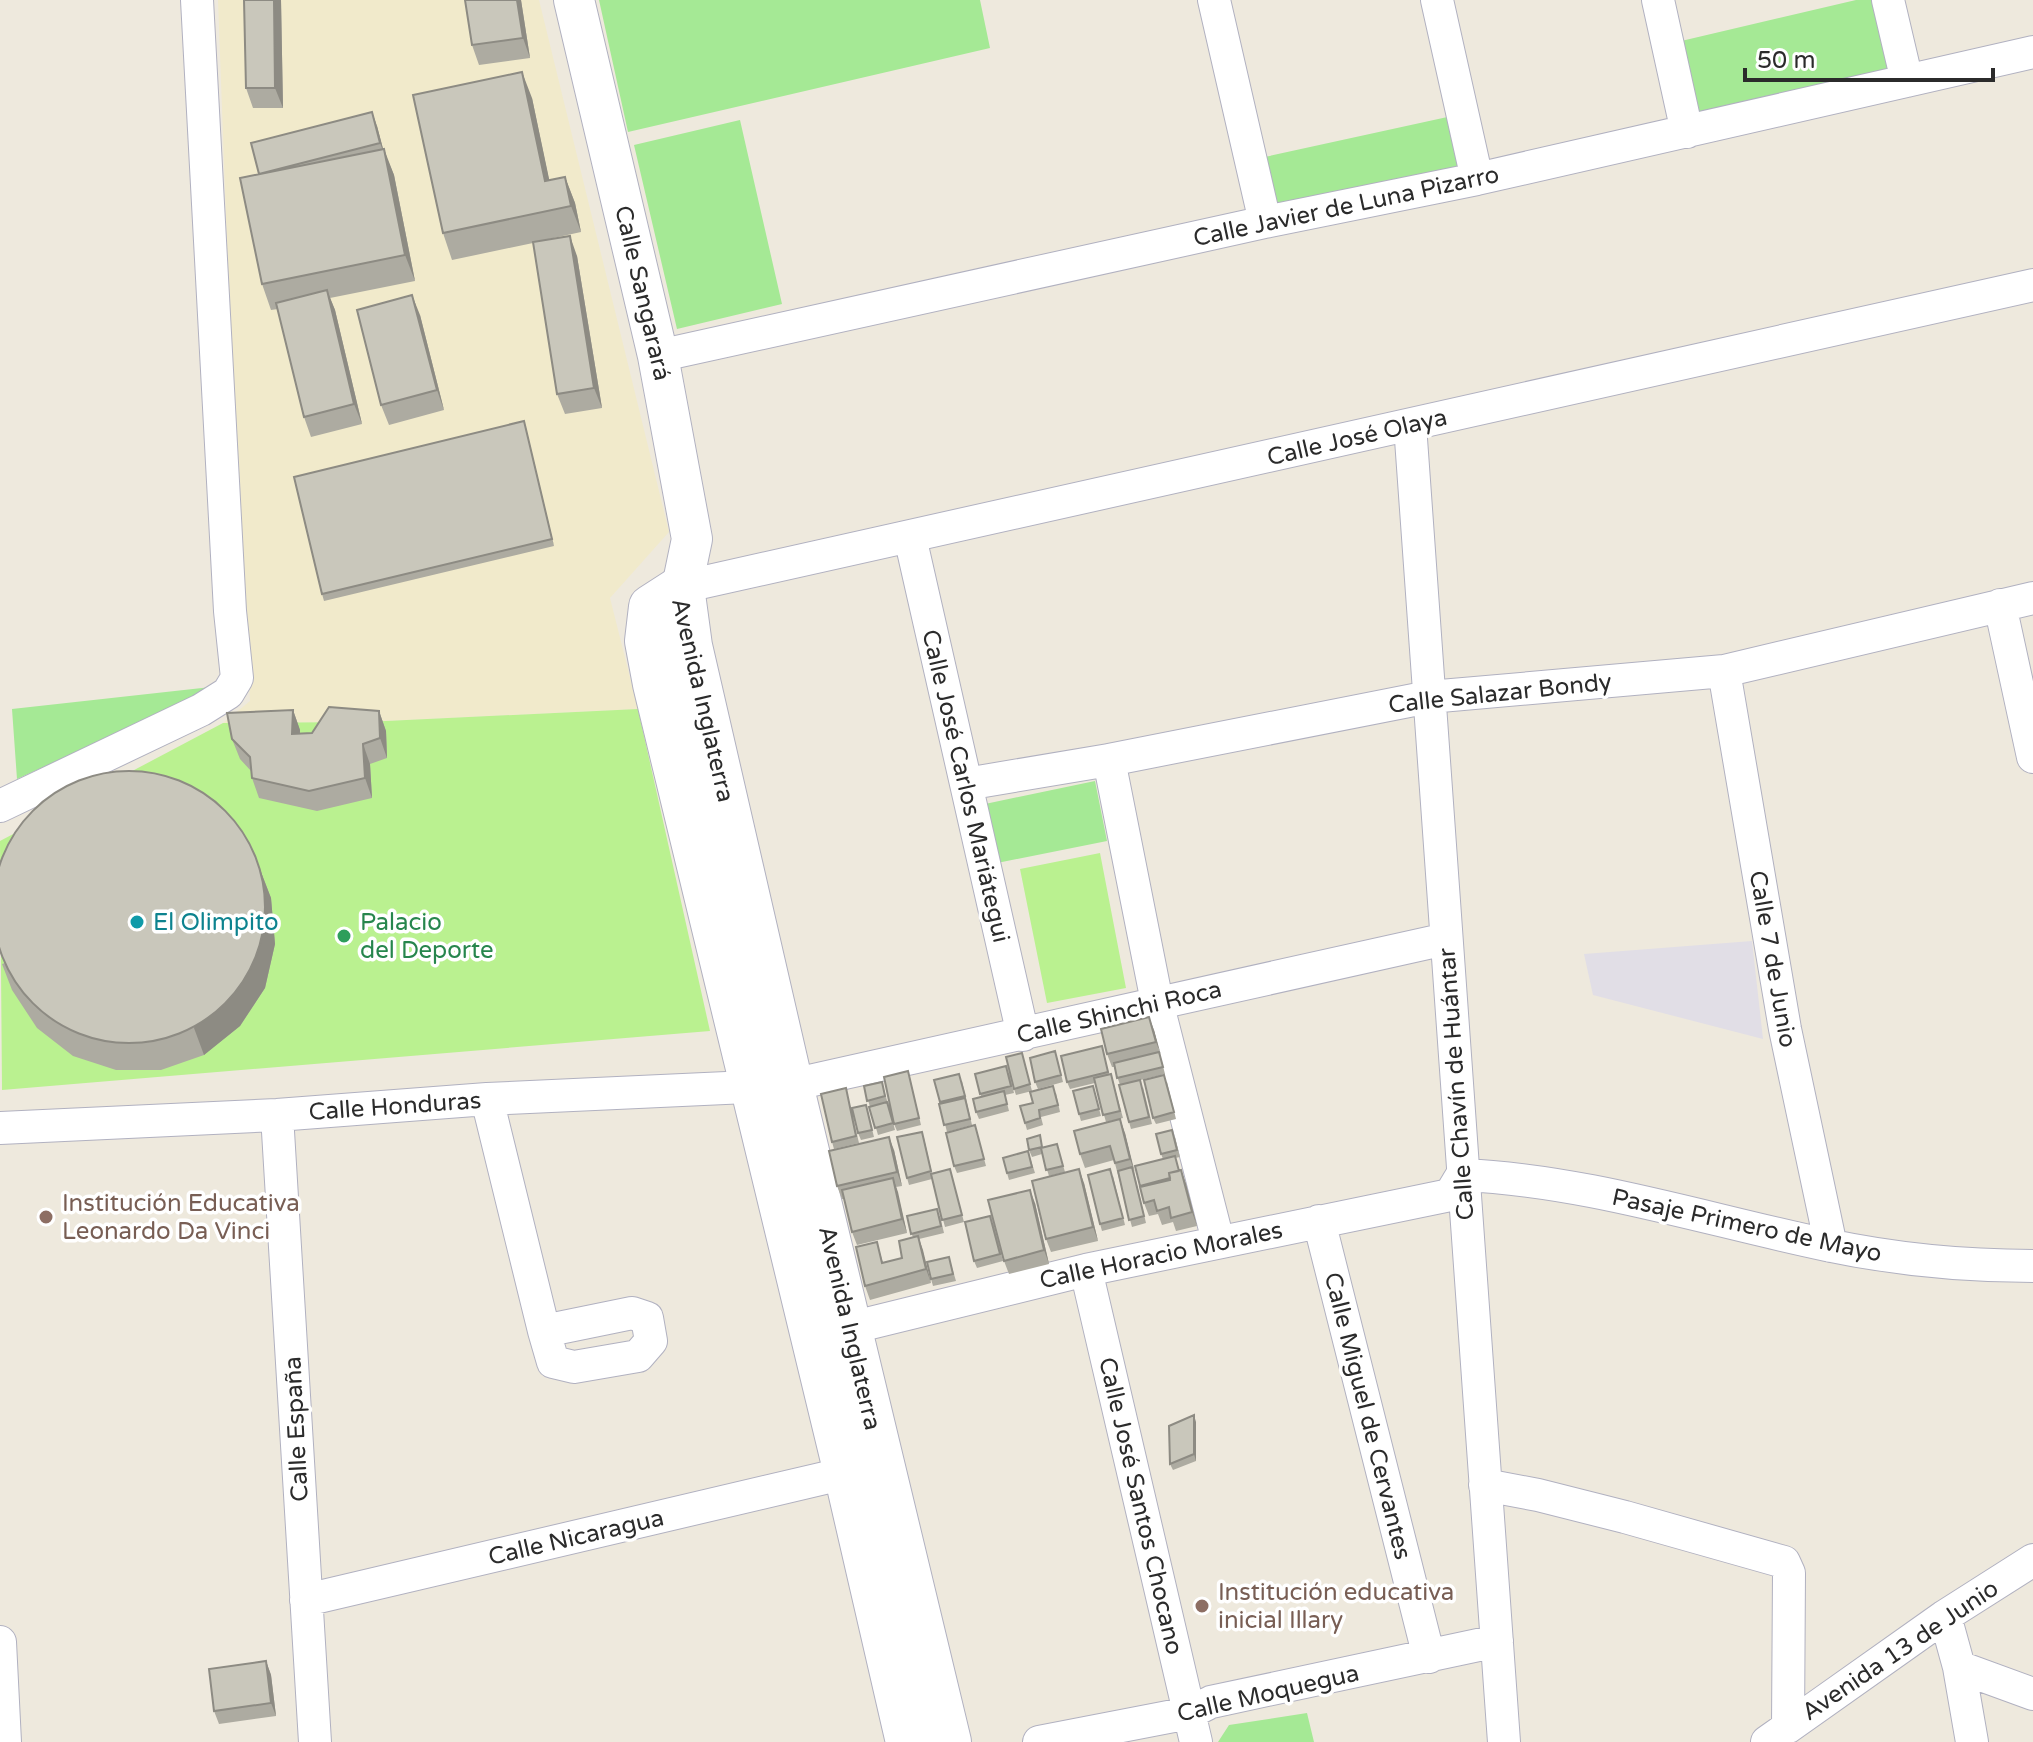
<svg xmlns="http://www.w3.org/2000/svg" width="2033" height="1742" font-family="'Varela Round',sans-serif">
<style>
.industrial{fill:#e1dee6}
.education{fill:#f1eacb}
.green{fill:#a5e995}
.pitch{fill:#baf190}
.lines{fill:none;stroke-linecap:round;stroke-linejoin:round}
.minor-casing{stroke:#b1b1c0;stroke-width:34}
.tertiary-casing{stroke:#b1b1c0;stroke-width:42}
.secondary-casing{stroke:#b1b1c0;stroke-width:46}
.minor{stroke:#fff;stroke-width:32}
.tertiary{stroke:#fff;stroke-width:40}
.secondary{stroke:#fff;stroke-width:44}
.wall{fill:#adaba1}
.shaded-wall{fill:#8d8b83}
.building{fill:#c9c7bb;stroke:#8d8b83;stroke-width:2}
.culture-dot{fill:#0f9aa8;stroke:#fff;stroke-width:3}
.leisure-dot{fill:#2e9e5b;stroke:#fff;stroke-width:3}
.education-dot{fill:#8d6e63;stroke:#fff;stroke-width:3}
.labels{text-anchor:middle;stroke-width:7;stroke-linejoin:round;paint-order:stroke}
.street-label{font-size:24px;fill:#2b2b2b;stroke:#fff}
.culture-label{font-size:24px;fill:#0d838f;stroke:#fff;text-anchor:start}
.leisure-label{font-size:24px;fill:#27864d;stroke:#fff;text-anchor:start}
.education-label{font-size:24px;fill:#785e54;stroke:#fff;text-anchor:start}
</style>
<rect width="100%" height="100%" fill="#eee9dd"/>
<!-- industrial -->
<path class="industrial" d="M1752 941 1763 1039 1593 995 1584 954Z"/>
<!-- education -->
<path class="education" d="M218 0H539L669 532 610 598 638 709 365 722 223 723 250 701 229 299Z"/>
<!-- green -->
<path class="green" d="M599 0H980L990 48 628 132Z
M1856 0H1872L1888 70 1694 115 1677 42Z
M1452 116 1463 170 1272 211 1260 158Z
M740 120 782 304 677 329 634 145Z
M211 687 187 702 17 779 12 709Z
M1095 781 1107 841 997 863 985 804Z
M1307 1713 1314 1742H1218L1229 1725Z"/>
<!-- pitch -->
<path class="pitch" d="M638 709 710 1031 2 1090 0 841 223 723 365 722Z
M1100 853 1126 988 1047 1003 1020 869Z"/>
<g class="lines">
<defs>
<path id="minor" d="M1214 0 1265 222
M1437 0 1477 179
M1658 0 1687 132
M1888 0 1907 81
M658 356 1265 222 1477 179 2033 52
M1410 425 1504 1742
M910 537 1023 1035
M682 587 2033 285
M2000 605 2033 757
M1724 671 1785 1029 1831 1246
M1109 760 1157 1002 1218 1241
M966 784 1109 760 1429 697 1724 671 2033 598
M0 806 201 710 228 693 237 678 230 611 197 0
M487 1099 544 1331 553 1362 574 1367 638 1356 651 1341 647 1318 632 1313 544 1331
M277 1115 315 1742
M0 1128 277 1115 487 1099 791 1085 1446 939
M1319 1221 1429 1657
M1086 1270 1196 1742
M850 1328 1086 1270 1450 1195 1462 1175C1585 1180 1707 1220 1827 1245 1893 1259 1965 1266 2033 1266
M1485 1485 1538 1495 1625 1517 1784 1562 1789 1573 1788 1727
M306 1600 846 1473
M1945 1616 1959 1667 1972 1742
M0 1642 5 1742
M1959 1667 2033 1694
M1039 1742 1189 1713 1211 1702 1497 1641
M1767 1742 1945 1616 2033 1560"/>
<path id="tertiary" d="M574 0 658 356 692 539 682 587"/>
<path id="secondary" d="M908 1742 846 1473 655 684 647 641 651 607 682 587 690 646 791 1085 949 1742"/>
</defs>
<!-- minor casing -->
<use href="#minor" class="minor-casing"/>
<!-- tertiary casing -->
<use href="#tertiary" class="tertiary-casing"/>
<!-- secondary casing -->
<use href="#secondary" class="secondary-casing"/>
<!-- minor -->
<use href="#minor" class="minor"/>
<!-- tertiary -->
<use href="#tertiary" class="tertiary"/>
<!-- secondary -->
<use href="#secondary" class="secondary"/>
</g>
<!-- wall -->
<path class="wall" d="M244 0H281L283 108H253L246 88Z
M465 0H521L530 58 479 65 472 45Z
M532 98 549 180 565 177 575 203 581 232 549 239 577 256 602 408 565 414 557 394 533 243 452 260 443 233Z
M377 126 383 149 394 175 415 281 330 298 335 310 362 424 311 437 304 417 278 309 271 310 262 284 259 174Z
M420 315 444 410 389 425 381 405Z
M524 421 554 546 324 601 322 594Z
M293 710 300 730V734L312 733 379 711 386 731 387 758 370 764 372 798 317 811 259 798 252 778 251 771 240 759 232 739Z
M261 872 271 898 275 944 265 988 240 1026 204 1055 161 1070H116L73 1056 37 1028 12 990 2 964Z
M1154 1030 1165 1074 1120 1085 1114 1067H1112L1107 1054Z
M1102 1046 1109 1074H1111L1113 1081 1123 1118 1106 1122 1095 1083 1070 1089 1067 1082Z
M1057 1058 1063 1082 1038 1089 1035 1082Z
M1024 1060 1032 1091 1016 1095 1014 1089Z
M1009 1073 1014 1093 1005 1095 1009 1111 979 1119 976 1112 981 1096 975 1074Z
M910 1078 921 1125 897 1131 894 1124Z
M934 1080 962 1081 972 1125 947 1132Z
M882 1082 895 1130 878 1135 864 1086Z
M1167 1082 1176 1119 1156 1124 1153 1118Z
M1093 1086 1101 1116 1081 1121 1079 1114Z
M1143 1087 1152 1124 1131 1129 1129 1122Z
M846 1088 859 1143 834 1149 832 1142Z
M1056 1093 1060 1112 1041 1117 1043 1125 1027 1130 1025 1123 1033 1103Z
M866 1105 874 1137 861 1140 858 1133Z
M975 1125 986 1166 957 1173 954 1166Z
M1125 1133 1146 1223 1132 1227 1114 1160 1085 1168 1080 1154Z
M1175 1137 1180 1157 1175 1158 1179 1171 1181 1170 1186 1184 1197 1226 1176 1231 1173 1222 1162 1225 1158 1214 1149 1216 1144 1203 1135 1166 1163 1159 1161 1154Z
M924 1138 932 1173 950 1169 964 1222 945 1227 932 1179 909 1185 907 1178Z
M1057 1144 1065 1172 1049 1176 1042 1154 1032 1157 1029 1150Z
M894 1150 902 1186 896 1187 907 1233 857 1245 852 1232 844 1199H842L837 1186Z
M1028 1151 1035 1173 1009 1180 1007 1173Z
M1113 1176 1125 1225 1102 1231 1100 1224Z
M1084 1183 1098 1241 1051 1252 1046 1239Z
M1035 1203 1049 1264 1009 1274 1004 1261Z
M907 1216H940L944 1233 919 1239 931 1283 870 1300 865 1286 877 1242 883 1263 902 1258 913 1238Z
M993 1223 1003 1261 977 1268 974 1261Z
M951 1264 956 1281 933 1286 931 1279Z
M1196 1422V1461L1173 1470 1170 1464Z
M266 1661 271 1675 276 1716 219 1724 214 1711Z"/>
<!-- shaded-wall -->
<path class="shaded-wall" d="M274 0H281L283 108 275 88Z
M517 0H521L530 58 523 38Z
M522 72 532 98 555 207 545 181Z
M372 112 377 126 385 156 380 143Z
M384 149 394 175 415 281 405 255Z
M565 177 575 203 581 232 571 206Z
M570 236 577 256 602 408 594 388Z
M327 290 335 310 362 424 354 404Z
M412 295 420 315 444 410 437 390Z
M524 421 526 428 554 546 552 539Z
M293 710 300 730 299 754 292 734Z
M379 711 386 731 387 758 380 738Z
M363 744 370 764 372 798 365 778Z
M261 872 271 898 275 944 265 988 240 1026 204 1055 194 1028Z
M1149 1017 1154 1030 1161 1055 1156 1042Z
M1120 1119 1125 1133 1135 1173 1130 1159Z
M889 1137 894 1150 902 1186 897 1172Z
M1079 1169 1084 1183 1098 1241 1093 1227Z
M1181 1170 1186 1184 1197 1226 1192 1212Z
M893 1178 898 1192 907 1233 902 1219Z
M1030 1190 1035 1203 1049 1264 1044 1250Z
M918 1236 923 1250 931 1283 926 1269Z
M1194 1415 1196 1422V1461L1194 1454Z
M266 1661 271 1675 276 1716 271 1703Z"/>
<!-- building -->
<path class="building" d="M244 0H274L275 88H246Z
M465 0H517L523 38 472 45Z
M522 72 545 181 565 177 571 206 443 233 413 95Z
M372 112 380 143 259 174 251 143Z
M384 149 405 255 262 284 240 178Z
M570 236 594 388 557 394 533 242Z
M327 290 354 404 304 417 276 303Z
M412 295 437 390 381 405 357 310Z
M524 421 552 539 322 594 294 477Z
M329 707 379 711 380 738 363 744 365 778 309 791 252 778 250 757 232 739 227 713 293 710 292 734 312 733Z
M-7 907a136 136 0 1 1 272 0a136 136 0 1 1-272 0Z
M1149 1017 1156 1042 1107 1054 1101 1029Z
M1102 1046 1108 1072 1067 1082 1061 1056Z
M1055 1051 1061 1075 1035 1082 1030 1058Z
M1159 1052 1163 1067 1117 1078 1114 1063Z
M1022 1053 1030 1084 1014 1089 1006 1057Z
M1006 1066 1011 1086 980 1094 975 1074Z
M908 1071 919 1118 894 1124 884 1077Z
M959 1074 965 1096 940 1102 934 1080Z
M1111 1074 1120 1111 1103 1115 1094 1078Z
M1164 1075 1174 1112 1153 1118 1144 1080Z
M1140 1080 1149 1117 1129 1122 1119 1085Z
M882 1082 885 1096 867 1101 864 1086Z
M1053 1086 1058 1105 1039 1110 1040 1118 1025 1123 1020 1106 1033 1103 1030 1092Z
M1093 1086 1099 1109 1079 1114 1073 1091Z
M846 1088 856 1136 832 1142 821 1094Z
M1004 1091 1007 1104 976 1112 973 1099Z
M965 1098 970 1119 944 1125 939 1104Z
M887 1102 893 1123 875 1128 869 1107Z
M866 1105 872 1130 858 1133 852 1108Z
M1120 1119 1130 1159 1115 1163 1110 1146 1080 1154 1074 1131Z
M975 1125 984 1159 954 1166 946 1133Z
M1172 1130 1177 1150 1161 1154 1156 1134Z
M922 1132 931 1171 907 1178 897 1137Z
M1040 1135 1042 1147 1029 1150 1027 1139Z
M889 1137 897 1172 837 1186 829 1151Z
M1057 1144 1063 1166 1046 1170 1041 1148Z
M1028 1151 1032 1167 1007 1173 1003 1158Z
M1175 1156 1179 1171 1169 1173 1170 1178 1140 1186 1135 1166Z
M1132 1167 1144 1216 1129 1220 1118 1171Z
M950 1169 962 1215 942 1220 931 1174Z
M1079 1169 1093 1227 1046 1239 1032 1181Z
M1110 1169 1123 1218 1100 1224 1088 1175Z
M1181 1170 1192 1212 1171 1218 1169 1207 1157 1211 1154 1200 1144 1203 1140 1187 1170 1180 1169 1173Z
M893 1178 902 1219 852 1232 842 1190Z
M1030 1190 1044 1250 1004 1261 988 1200Z
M937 1209 941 1226 911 1234 907 1216Z
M990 1216 1000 1254 974 1261 965 1222Z
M918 1236 926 1269 865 1286 856 1247 877 1242 882 1263 902 1258 899 1241Z
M949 1257 953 1274 931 1279 927 1262Z
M1194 1415V1454L1170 1464 1169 1426Z
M266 1661 271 1703 214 1711 209 1669Z"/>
<!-- markers -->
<circle class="culture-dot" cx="137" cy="922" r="8"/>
<circle class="leisure-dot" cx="344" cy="936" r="8"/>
<g class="education-dot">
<circle cx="46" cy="1217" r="8"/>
<circle cx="1202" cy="1606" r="8"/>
</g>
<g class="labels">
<!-- street labels -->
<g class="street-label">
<text transform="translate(1346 206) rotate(-12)" y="8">Calle Javier de Luna Pizarro</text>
<text transform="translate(643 293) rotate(77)" y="8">Calle Sangarará</text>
<text transform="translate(1357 437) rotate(-13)" y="8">Calle José Olaya</text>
<text transform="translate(1500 693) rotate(-6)" y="8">Calle Salazar Bondy</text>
<text transform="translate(703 700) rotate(77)" y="8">Avenida Inglaterra</text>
<text transform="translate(966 786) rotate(77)" y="8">Calle José Carlos Mariátegui</text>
<text transform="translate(1773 959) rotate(80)" y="8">Calle 7 de Junio</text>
<text transform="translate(1119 1012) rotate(-13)" y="8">Calle Shinchi Roca</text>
<text transform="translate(1456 1084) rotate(-94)" y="8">Calle Chavín de Huántar</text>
<text transform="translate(395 1106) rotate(-4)" y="8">Calle Honduras</text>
<text transform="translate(1747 1225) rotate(12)" y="8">Pasaje Primero de Mayo</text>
<text transform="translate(1161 1255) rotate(-12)" y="8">Calle Horacio Morales</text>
<text transform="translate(850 1328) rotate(77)" y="8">Avenida Inglaterra</text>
<text transform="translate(1368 1416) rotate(76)" y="8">Calle Miguel de Cervantes</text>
<text transform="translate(296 1429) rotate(-93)" y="8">Calle España</text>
<text transform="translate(1141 1506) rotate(77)" y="8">Calle José Santos Chocano</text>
<text transform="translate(576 1537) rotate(-13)" y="8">Calle Nicaragua</text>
<text transform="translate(1900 1650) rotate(-34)" y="8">Avenida 13 de Junio</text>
<text transform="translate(1268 1693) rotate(-13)" y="8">Calle Moquegua</text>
</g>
<!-- culture labels -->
<g class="culture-label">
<text x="153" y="930">El Olimpito</text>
</g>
<!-- leisure labels -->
<g class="leisure-label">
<text x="360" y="930">Palacio<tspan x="360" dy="28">del Deporte</tspan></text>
</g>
<!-- education labels -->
<g class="education-label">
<text x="62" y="1211">Institución Educativa<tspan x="62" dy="28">Leonardo Da Vinci</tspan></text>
<text x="1218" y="1600">Institución educativa<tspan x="1218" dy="28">inicial Illary</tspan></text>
</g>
</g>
<!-- scale -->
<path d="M1745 68v12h248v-12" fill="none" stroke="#2b2b2b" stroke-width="4"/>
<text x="1757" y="68" font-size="24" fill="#2b2b2b" stroke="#ffffff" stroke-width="6" paint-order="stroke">50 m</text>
</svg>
